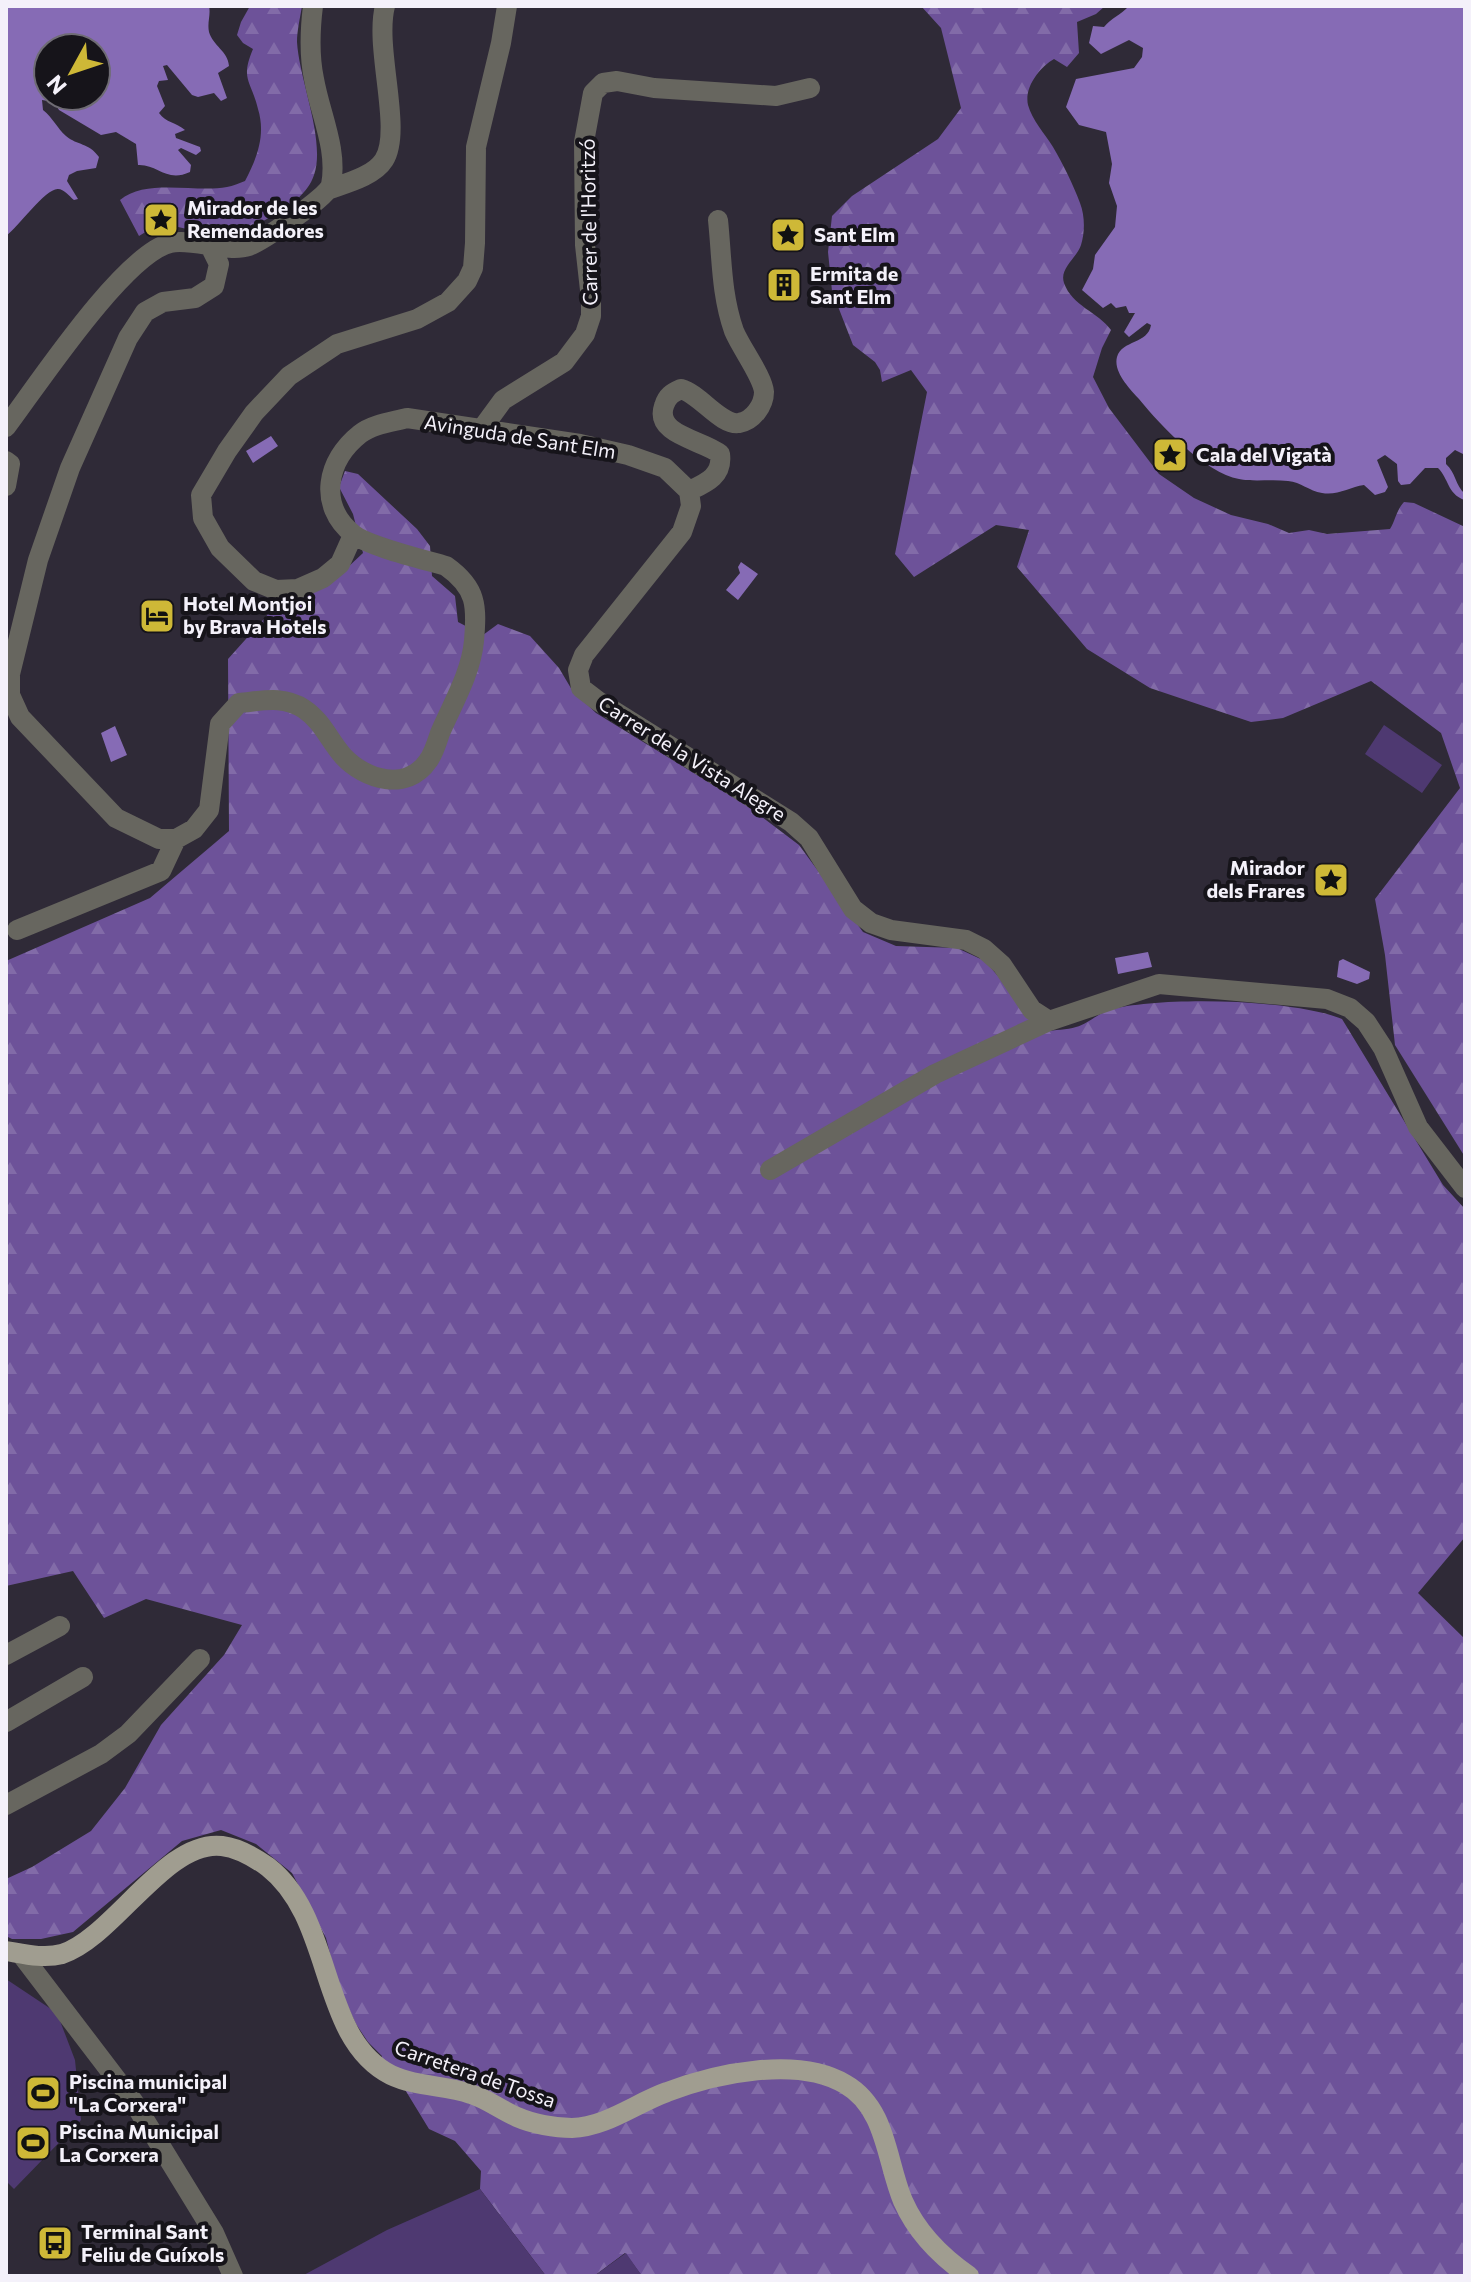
<svg xmlns="http://www.w3.org/2000/svg" width="1471" height="2282" font-family="Commissioner,sans-serif">
<style>
.forest{fill:url(#forest-firs)}
.pitch{fill:#4e3971}
.water{fill:#866bb5;fill-rule:evenodd}
.lines{fill:none;stroke-linecap:round;stroke-linejoin:round}
.minor{stroke:#67665f;stroke-width:20}
.major{stroke:#a09d90;stroke-width:20}
.labels{text-anchor:middle;stroke-width:8;stroke-linejoin:round;paint-order:stroke}
.poi-label{font-size:20px;font-weight:bold;fill:#f4f1fa;stroke:#16141a;text-anchor:start}
.street-label{font-size:20px;fill:#f4f1fa;stroke:#16141a}
</style>
<defs>
<pattern id="forest-firs" width="22" height="20" patternUnits="userSpaceOnUse" patternTransform="scale(2)"><rect width="22" height="20" fill="#6d5299"/><path d="M5 1l3.5 6h-7zM16 11l3.5 6h-7z" fill="#826ba8"/></pattern>
</defs>
<rect width="100%" height="100%" fill="#2f2a37"/>
<!-- forest -->
<path class="forest" d="M250 6H302C300 18 297 31 297 42 299 79 326 141 314 175 308 193 292 204 277 213 240 236 218 236 178 227L169 212 146 216 152 228 139 236 120 200C146 178 196 193 227 187 233 186 239 183 245 181 257 158 266 135 258 109 251 80 240 80 253 49L243 43 237 35 241 22Z
M921 6H1105L1096 14 1077 22 1079 53 1067 67 1054 59C1040 67 1024 87 1028 105 1032 120 1045 134 1053 147 1063 164 1073 184 1080 203 1085 216 1085 232 1081 245 1077 258 1059 268 1064 283 1072 306 1098 312 1111 330L1102 348 1093 377 1109 408 1159 474 1194 498 1231 515 1268 524 1289 533 1309 530 1327 534 1390 529C1396 519 1396 511 1404 502L1414 503 1465 527V1157L1395 1045 1385 955 1375 899 1460 788 1441 733 1371 681 1283 718 1251 722 1150 688 1087 649 1017 567 1029 530 996 525 914 577 895 554 927 392 911 370 882 382 880 370 875 362 853 345 832 291 828 252 832 216 852 196 938 139 961 108 941 28Z
M345 471 358 474 417 529 430 546 432 576 455 596 458 622 483 635 498 624 530 636 559 668 572 690 596 713 749 807 799 845 863 932 896 946 957 948 985 961 1045 1031C1055 1030 1067 1030 1076 1027 1088 1024 1097 1014 1109 1010 1160 996 1293 999 1342 1019L1443 1185 1465 1209V1537L1418 1593 1465 1639V2276H642L625 2253 594 2276H546L480 2189 481 2171 455 2141 429 2129 404 2088 377 2074 382 2056 368 2042 356 2024 338 1985 326 1938 292 1873 256 1844 221 1830 182 1841 73 1932 41 1939H12L6 1936V1879L32 1867 91 1831 125 1788 161 1725 224 1655 242 1625 146 1599 104 1618 73 1571 6 1586V961L150 898 229 831 228 659 279 602 347 568 363 553 353 514 339 487Z"/>
<!-- pitch -->
<path class="pitch" d="M1384 725 1442 765 1422 793 1365 754Z
M6 1979 57 2013 75 2060 81 2120 14 2189 6 2181Z
M480 2189 546 2276H302L387 2230Z
M626 2253 642 2276H594Z"/>
<!-- water -->
<path class="water" d="M6 6H209C211 15 207 22 209 32 213 46 228 51 229 66L218 73 227 98 221 101 214 93 198 97 192 95 167 65 163 66 168 80 159 81 157 86 165 106 159 113C166 123 176 122 185 130L175 134 176 138 200 147 201 151 196 155 181 148 178 150 191 165 190 172C166 183 158 164 138 165L136 144 116 132 101 135 59 110 54 102 42 100 43 110C53 118 57 128 66 136 78 146 88 142 99 157L96 168 77 171 69 175 67 181 78 199 74 200C69 196 64 189 58 189 46 188 18 227 6 236ZM48 48H96V96H48Z
M1129 6H1465V455L1455 450 1446 458V464C1456 473 1455 485 1465 494L1464 500C1447 493 1449 479 1438 468H1425L1410 484 1401 485 1398 481 1397 464 1385 455 1377 460 1388 487 1385 492 1375 495 1364 485C1350 487 1337 496 1322 493 1309 491 1301 482 1288 481 1272 479 1253 482 1239 479 1205 473 1161 426 1139 399 1130 389 1113 372 1117 357 1122 340 1148 344 1151 325L1147 323 1129 337 1124 332 1135 313H1129L1126 306 1116 308 1111 303 1103 308 1082 290 1093 269 1095 255 1115 227 1117 206 1109 183 1112 164 1106 132 1079 125 1066 107 1076 79 1134 68 1142 57 1143 48 1129 40 1101 54 1089 43 1093 26 1104 27C1111 18 1121 15 1129 6Z
M271 436 278 446 253 463 246 451Z
M741 562 758 574 738 600 726 590 740 573 738 567Z
M115 726 127 755 111 762 101 733Z
M1148 952 1152 967 1118 974 1115 958Z
M1343 959 1370 972 1369 979 1357 984 1337 977 1339 961Z"/>
<g class="lines">
<!-- minor -->
<path class="minor" d="M330 189C347 183 374 176 384 160 403 130 374 48 385 6
M210 246 219 264 214 286 195 298 163 302 145 312 128 338 70 468 38 560 10 674V695L20 717 116 818 159 839H176L194 829 209 810 220 724 239 703C262 701 283 695 304 709 322 721 329 740 343 756 365 780 407 792 428 761 434 753 437 742 440 733 453 703 471 673 474 641 477 606 477 588 446 566 426 560 367 546 353 534 317 505 327 460 360 434 373 424 392 422 407 418L580 444 628 455 665 468 689 491
M6 427C37 386 123 255 170 243 192 238 227 253 249 246 262 241 328 197 331 185 338 149 320 114 314 79 309 55 310 30 313 6
M481 430 503 400 564 362 585 334 591 316V299L585 245 584 142 593 93 603 83 617 81 654 88 776 96 810 88
M6 461 10 464 6 486
M689 491 691 506 682 532 584 655 578 670 581 688 598 701 791 822 809 838 853 909 871 923 891 930 966 940 984 949 1002 965 1032 1010 1049 1021 1159 984 1327 999 1350 1008 1366 1022 1383 1048 1418 1127 1465 1188
M689 491C706 483 723 476 720 454 703 440 654 435 664 406 667 396 672 393 681 389 700 394 721 426 739 423 753 421 764 405 764 392 763 377 741 348 734 331 721 294 722 258 718 220
M353 535 340 564 323 578 298 589 276 590 254 581 220 548 203 518 201 495 227 451 254 413 289 376 337 344 417 319 448 302 467 281 473 268 475 243 476 147 501 43 507 6
M17 930 161 871 176 839
M770 1170 935 1074 1049 1021
M6 1655 60 1626
M6 1722 83 1677
M6 1805 101 1754 128 1734 200 1659
M21 1954 133 2101 214 2233 233 2276"/>
<!-- major -->
<path class="major" d="M6 1951C24 1954 44 1959 62 1954 114 1937 166 1839 222 1846 239 1848 254 1857 268 1867 335 1919 318 2038 391 2075 416 2087 446 2085 471 2094 487 2099 501 2110 517 2117 533 2124 555 2128 572 2128 606 2127 636 2103 667 2092 717 2073 798 2056 845 2084 887 2108 886 2161 903 2201 917 2233 940 2256 969 2276"/>
</g>
<!-- icons -->
<defs>
<symbol id="sight-square" viewBox="-11 -11 22 22"><rect x="-9" y="-9" width="18" height="18" rx="4" fill="#ceb837" stroke="#16141a"/><path d="M0-6L1.8-2.2L6-1.7L2.9 1.2L3.7 5.4L0 3.3L-3.7 5.4L-2.9 1.2L-6-1.7L-1.8-2.2Z" fill="#111"/></symbol>
<symbol id="building-square" viewBox="-11 -11 22 22"><rect x="-9" y="-9" width="18" height="18" rx="4" fill="#ceb837" stroke="#16141a"/><path d="M-4-6H4V6H1V3H-1V6H-4ZM-2.5-4.3h1.7v1.8h-1.7ZM.8-4.3h1.7v1.8H.8ZM-2.5-1h1.7V.8h-1.7ZM.8-1h1.7V.8H.8Z" fill="#111"/></symbol>
<symbol id="hotel-square" viewBox="-11 -11 22 22"><rect x="-9" y="-9" width="18" height="18" rx="4" fill="#ceb837" stroke="#16141a"/><path d="M-6-4.5h1.5V1H6V5H4.5V3h-9V5H-6ZM-4 0a1.8 1.8 0 1 1 3.6 0ZM.5 0V-2.5h3Q6-2.5 6 0Z" fill="#111"/></symbol>
<symbol id="stadium-square" viewBox="-11 -11 22 22"><rect x="-9" y="-9" width="18" height="18" rx="4" fill="#ceb837" stroke="#16141a"/><path d="M0-5a6.5 5 0 1 0 0 10a6.5 5 0 1 0 0-10ZM-3.5-1.8h7v3.6h-7Z" fill="#111"/></symbol>
<symbol id="bus-square" viewBox="-11 -11 22 22"><rect x="-9" y="-9" width="18" height="18" rx="4" fill="#ceb837" stroke="#16141a"/><path d="M-5-6H5V4H4V6H2V4H-2V6H-4V4H-5ZM-3.5-4V0h7V-4ZM-3.5 1.2v1.5H-2V1.2ZM2 1.2v1.5H3.5V1.2Z" fill="#111"/></symbol>
</defs>
<g fill-rule="evenodd">
<use href="#sight-square" x="141" y="200" width="40" height="40"/>
<use href="#sight-square" x="768" y="215" width="40" height="40"/>
<use href="#building-square" x="764" y="265" width="40" height="40"/>
<use href="#sight-square" x="1150" y="435" width="40" height="40"/>
<use href="#hotel-square" x="137" y="596" width="40" height="40"/>
<use href="#sight-square" x="1311" y="860" width="40" height="40"/>
<use href="#stadium-square" x="23" y="2073" width="40" height="40"/>
<use href="#stadium-square" x="13" y="2123" width="40" height="40"/>
<use href="#bus-square" x="35" y="2223" width="40" height="40"/>
</g>
<g class="labels">
<!-- poi labels -->
<g class="poi-label">
<text x="187" y="215">Mirador de les<tspan x="187" dy="23">Remendadores</tspan></text>
<text x="814" y="242">Sant Elm</text>
<text x="810" y="281">Ermita de<tspan x="810" dy="23">Sant Elm</tspan></text>
<text x="1196" y="462">Cala del Vigatà</text>
<text x="183" y="611">Hotel Montjoi<tspan x="183" dy="23">by Brava Hotels</tspan></text>
<text x="1305" y="875" text-anchor="end">Mirador<tspan x="1305" dy="23">dels Frares</tspan></text>
<text x="69" y="2089">Piscina municipal<tspan x="69" dy="23">"La Corxera"</tspan></text>
<text x="59" y="2139">Piscina Municipal<tspan x="59" dy="23">La Corxera</tspan></text>
<text x="81" y="2239">Terminal Sant<tspan x="81" dy="23">Feliu de Guíxols</tspan></text>
</g>
<!-- street labels -->
<g class="street-label">
<text transform="translate(589 222) rotate(-91)" y="7">Carrer de l'Horitzó</text>
<text transform="translate(520 437) rotate(9)" y="7">Avinguda de Sant Elm</text>
<text transform="translate(692 759) rotate(32)" y="7">Carrer de la Vista Alegre</text>
<text transform="translate(475 2074) rotate(19)" y="7">Carretera de Tossa</text>
</g>
</g>
<!-- border -->
<rect width="1471" height="2282" fill="none" stroke="#f4f1fa" stroke-width="16"/>
<!-- north arrow -->
<g transform="translate(72 72) rotate(230)"><circle r="38" fill="#16141a" stroke="#6f6c74" stroke-width="2"/>
<path d="M0-6L14 30L0 20L-14 30Z" fill="#ceb837"/>
<text y="-12" font-size="22" font-weight="bold" text-anchor="middle" fill="#f4f1fa">N</text>
</g>
</svg>
